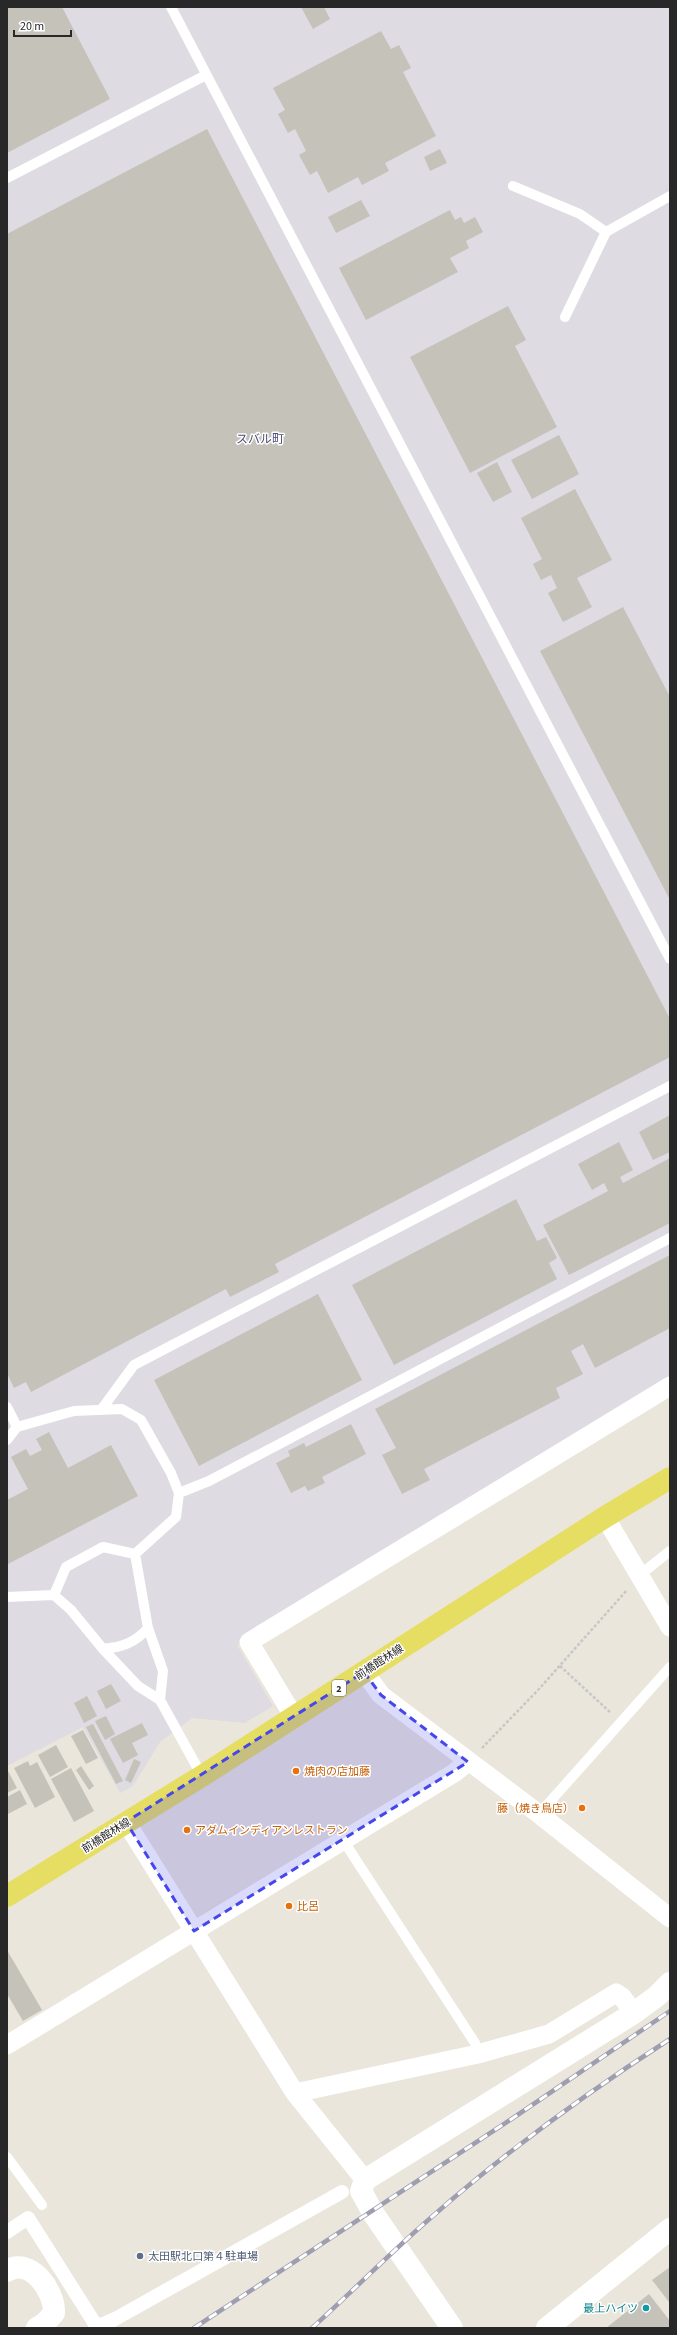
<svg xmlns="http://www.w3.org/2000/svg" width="677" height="2335" font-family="'Source Sans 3','Noto Sans JP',sans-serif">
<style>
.industrial{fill:#dedbe2}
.building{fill:#c5c2ba}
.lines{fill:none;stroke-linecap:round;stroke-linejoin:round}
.path{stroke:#c7c7c7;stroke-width:2.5;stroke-dasharray:3 2;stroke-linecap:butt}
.service{stroke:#fff;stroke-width:10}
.pedestrian{stroke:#fff;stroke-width:14}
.minor{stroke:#fff;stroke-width:19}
.tertiary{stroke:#fff;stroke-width:22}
.primary{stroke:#e6de63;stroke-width:22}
.rail-casing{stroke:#9f9eb1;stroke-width:4.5}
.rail{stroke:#fff;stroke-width:3;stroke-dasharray:9;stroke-linecap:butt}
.marked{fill:#4547ed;fill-opacity:0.2;stroke:#4547ed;stroke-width:3;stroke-dasharray:8 5;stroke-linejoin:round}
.food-dot{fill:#e8710a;stroke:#fff;stroke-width:1.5}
.service-dot{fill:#5c6f8a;stroke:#fff;stroke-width:1.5}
.culture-dot{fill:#0f9aa8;stroke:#fff;stroke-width:1.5}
.labels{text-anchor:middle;stroke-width:3;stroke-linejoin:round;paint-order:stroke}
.shield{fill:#fff;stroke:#686868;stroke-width:1}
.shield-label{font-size:10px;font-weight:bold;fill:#282828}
.street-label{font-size:11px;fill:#282828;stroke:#fff}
.food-label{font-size:11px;fill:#c56008;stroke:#fff;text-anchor:start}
.service-label{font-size:11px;fill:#4e5e75;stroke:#fff;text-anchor:start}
.culture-label{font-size:11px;fill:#0d838f;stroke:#fff;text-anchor:end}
.neighbourhood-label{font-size:12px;fill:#4c4c75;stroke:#fff}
</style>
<rect width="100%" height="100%" fill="#eae6db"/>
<!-- industrial -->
<path class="industrial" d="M7 7H670V1378L237 1645 273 1706 245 1723 192 1718 160 1742 133 1786 120 1793 83 1727 7 1766Z"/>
<!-- building -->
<path class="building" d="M7 7H62L110 99 7 153Z
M301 7H324L330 19 313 29Z
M381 31 391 49 399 45 411 68 403 72 436 136 385 163 389 171 362 185 358 177 328 193 317 171 310 175 299 155 306 151 295 129 288 133 278 114 285 110 273 88Z
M207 129 670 1019V1057L275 1264 279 1272 230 1297 226 1289 31 1392 26 1382 14 1388 7 1373V234Z
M440 149 447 163 430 171 424 157Z
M361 200 370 216 336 233 328 217Z
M450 210 455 220 461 217 464 223 475 217 483 232 466 241 469 248 450 258 458 272 366 320 339 268Z
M508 306 526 340 515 346 557 427 470 473 410 357Z
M559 435 579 474 532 499 511 460Z
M497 462 512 492 493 502 477 473Z
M575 489 612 560 577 578 592 607 563 622 548 593 557 588 551 575 541 580 533 564 542 559 521 518Z
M623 607 670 697V900L540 651Z
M670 1115V1152L653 1160 639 1132Z
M619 1142 633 1170 620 1177 623 1183 670 1158V1223L569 1275 543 1225 608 1191 604 1183 592 1190 578 1164Z
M516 1199 537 1241 546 1237 557 1258 549 1263 557 1279 394 1365 352 1285Z
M670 1255V1328L595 1368 583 1344 571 1351 583 1374 556 1388 560 1398 424 1469 430 1480 402 1494 382 1455 396 1448 375 1409Z
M318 1294 362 1380 199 1466 154 1380Z
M351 1424 366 1454 322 1477 325 1483 308 1491 305 1486 291 1493 276 1463 290 1456 288 1451 304 1443 306 1447Z
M49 1432 68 1468 111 1445 138 1496 8 1564 7 1500 28 1489 11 1457 26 1449 30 1456 42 1450 36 1439Z
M111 1684 121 1701 106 1709 97 1691Z
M87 1696 97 1716 84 1723 74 1703Z
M106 1716 115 1734 105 1740 95 1721Z
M142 1723 148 1735 132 1743 138 1755 123 1763 110 1739Z
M93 1724 123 1781 116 1784 86 1727Z
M83 1730 98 1758 86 1764 71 1736Z
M56 1745 68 1767 50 1777 38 1755Z
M134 1759 141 1762 131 1783 125 1780Z
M28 1761 30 1766 37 1762 55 1797 35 1808 14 1768Z
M81 1766 94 1786 89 1790 76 1770Z
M71 1768 94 1811 74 1822 51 1779Z
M7 1769 17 1788 7 1793Z
M20 1790 27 1804 8 1814 7 1797Z
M7 1950 42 2010 23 2021 7 1994Z
M670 2267V2301L669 2302 652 2280Z
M649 2294 670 2321V2328H606Z"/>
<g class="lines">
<!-- path -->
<path class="path" d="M560 1666 611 1713
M482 1748 539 1689 627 1590"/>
<!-- service -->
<path class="service" d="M171 7 670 959
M7 178 206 75
M513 186 580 214 606 232
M565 317 606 232 670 196
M7 1407 17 1427
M101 1410 134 1365 670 1086
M7 1440 17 1427 74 1411 122 1409 141 1420 171 1473 179 1493 176 1517 135 1554 148 1628 163 1671 160 1700
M179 1493 209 1481 670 1238
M641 1574 670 1551
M54 1595 66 1567 103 1547 135 1554
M7 1597 54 1595 71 1610 103 1649 138 1686 160 1700 202 1776
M103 1649C122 1647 135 1643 148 1628
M539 1814 670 1667
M343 1840 475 2043 478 2054
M7 2157 42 2205"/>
<!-- pedestrian -->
<path class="pedestrian" d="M7 2232 28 2218 97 2327 95 2328
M97 2327 115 2319 342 2192"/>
<!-- minor -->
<path class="minor" d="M605 1517 670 1627
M364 1672 381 1695 539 1814 670 1918
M294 1717 249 1642 670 1386
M126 1822 295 2093 478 2054 549 2034 616 1993 622 1997 634 2013
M7 2045 454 1773 468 1762
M295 2093 365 2180"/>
<!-- tertiary -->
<path class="tertiary" d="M7 2271C30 2256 55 2291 54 2313L45 2323 37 2328
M452 2328 373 2213 361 2191 365 2180 634 2013 657 1996 670 1983
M547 2328 670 2229"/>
<!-- primary -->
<path class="primary" d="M7 1896 202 1776 605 1517 670 1478"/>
<defs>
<path id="rail" d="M194 2328 516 2116 670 2011
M312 2328C353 2291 392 2251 434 2215 508 2150 588 2092 670 2039"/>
</defs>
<!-- rail casing -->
<use href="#rail" class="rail-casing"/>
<!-- rail -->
<use href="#rail" class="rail"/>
</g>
<!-- marked area -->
<path class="marked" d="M364 1672 381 1695 468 1762 194 1931 126 1822Z"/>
<!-- markers -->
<g class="food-dot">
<circle cx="296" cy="1771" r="4"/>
<circle cx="582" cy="1808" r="4"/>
<circle cx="187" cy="1830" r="4"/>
<circle cx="289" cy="1906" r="4"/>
</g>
<circle class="service-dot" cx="140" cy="2256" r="4"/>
<circle class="culture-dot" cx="646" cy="2308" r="4"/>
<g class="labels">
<!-- shield labels -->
<rect class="shield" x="332" y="1680" width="14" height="16" rx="3"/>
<g class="shield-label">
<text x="339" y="1692">2</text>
</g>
<!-- street labels -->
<g class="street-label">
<text transform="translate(379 1662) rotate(-33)" y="4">前橋館林線</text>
<text transform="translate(106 1835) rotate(-32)" y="4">前橋館林線</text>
</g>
<!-- food labels -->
<g class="food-label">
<text x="304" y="1775">焼肉の店加藤</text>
<text x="574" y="1812" text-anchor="end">藤（焼き鳥店）</text>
<text x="195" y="1834">アダムインディアンレストラン</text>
<text x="297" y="1910">比呂</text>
</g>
<!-- service labels -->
<g class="service-label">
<text x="148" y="2260">太田駅北口第４駐車場</text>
</g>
<!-- culture labels -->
<g class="culture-label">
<text x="638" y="2312">最上ハイツ</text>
</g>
<!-- neighbourhood labels -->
<g class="neighbourhood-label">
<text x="260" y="443">スバル町</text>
</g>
</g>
<!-- border -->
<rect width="677" height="2335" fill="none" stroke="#282828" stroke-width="16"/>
<!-- scale -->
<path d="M14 30v6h57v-6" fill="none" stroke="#282828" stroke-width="2"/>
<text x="20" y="30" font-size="12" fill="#282828" stroke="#ffffff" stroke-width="3" paint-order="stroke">20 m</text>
</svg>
